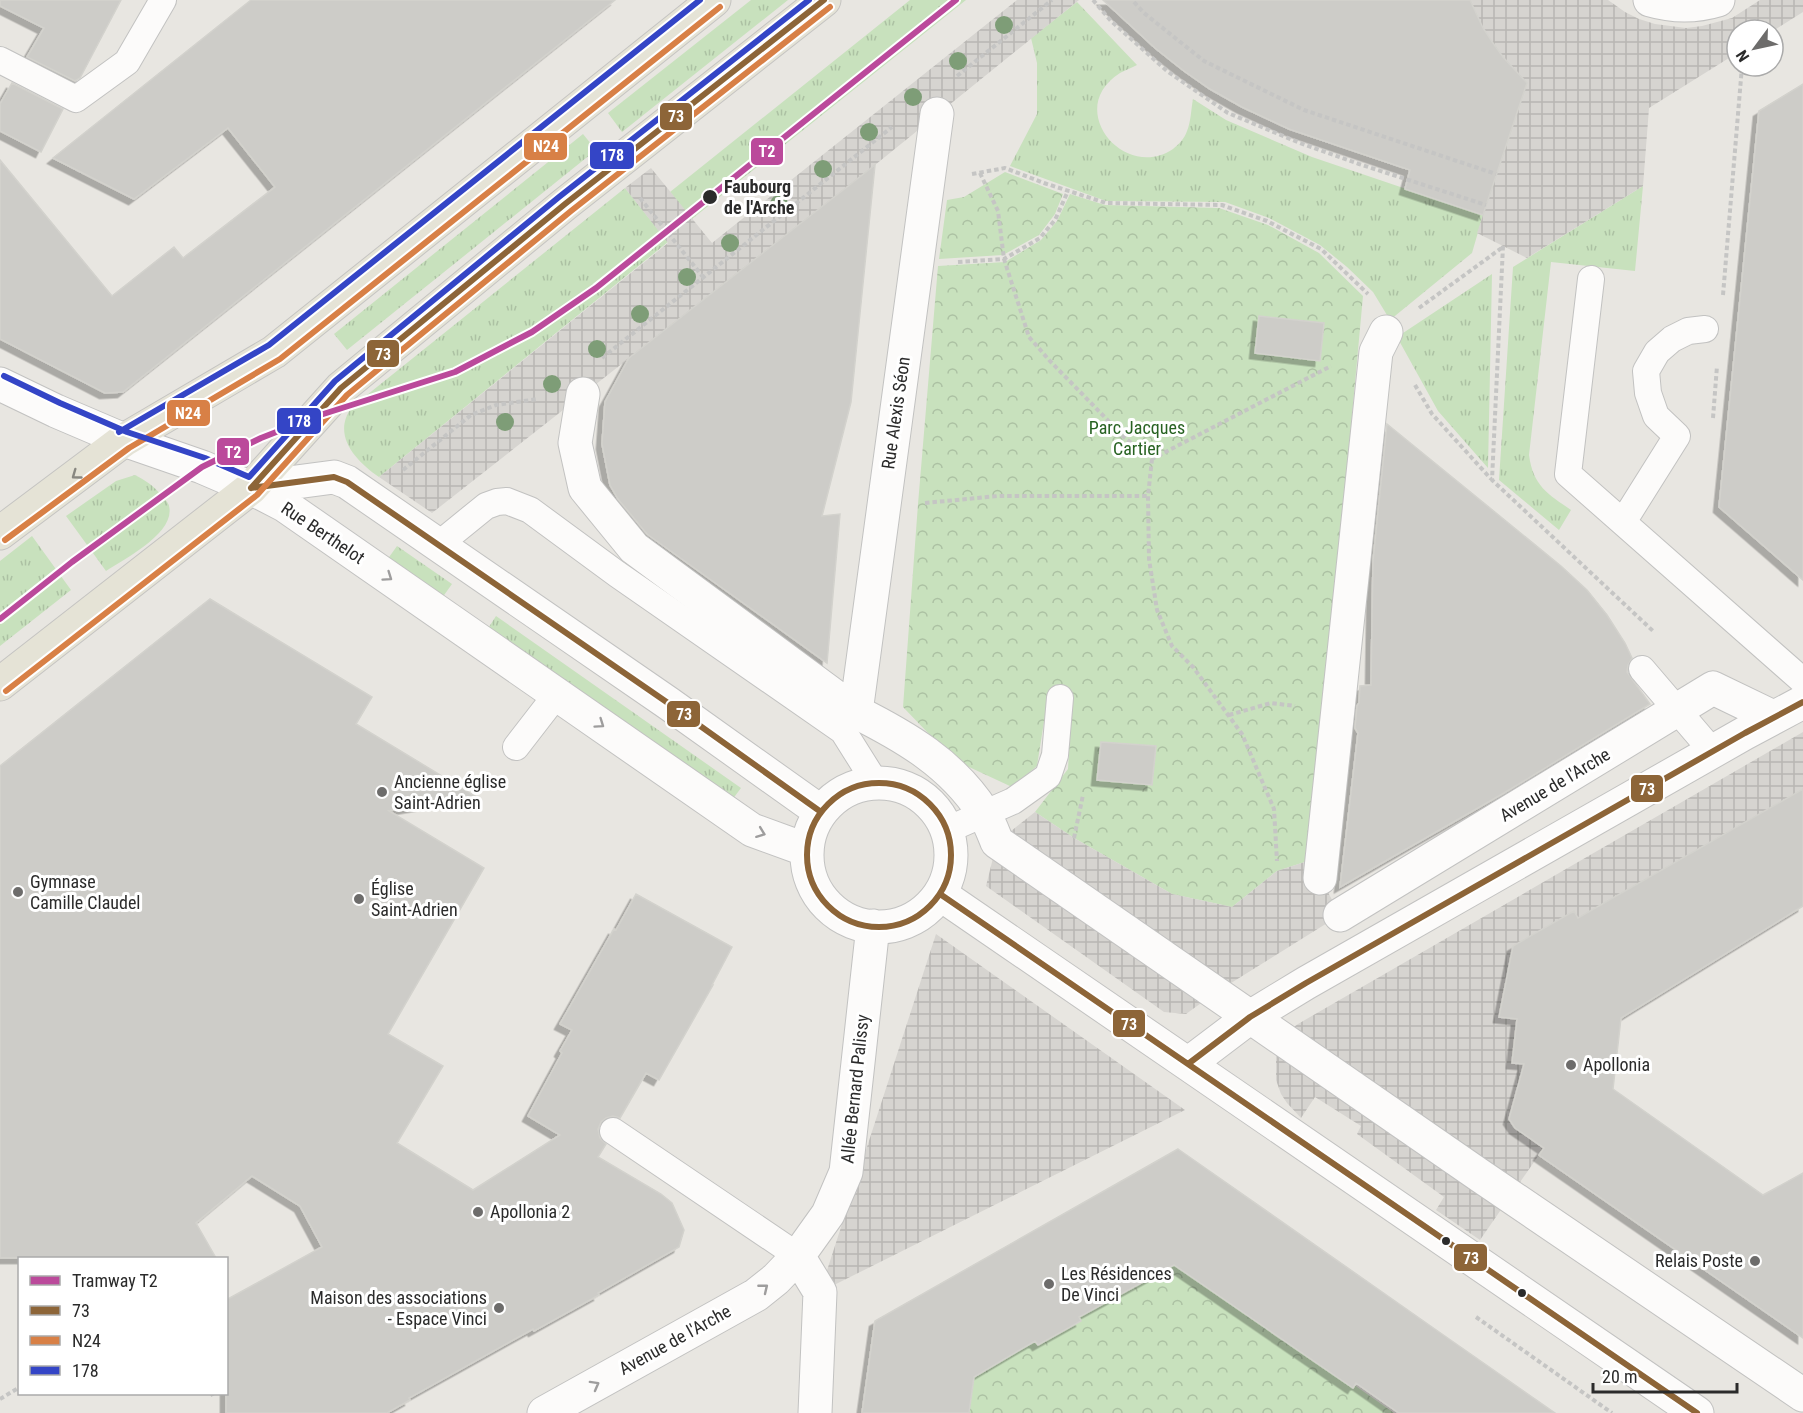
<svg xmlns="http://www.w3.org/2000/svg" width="1803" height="1413" font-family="'Roboto Condensed',sans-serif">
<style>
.grass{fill:url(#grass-tufts)}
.park{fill:url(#park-crowns)}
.plaza{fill:url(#plaza-grid)}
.building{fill:#cdccc8;stroke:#d3d2cd;stroke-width:1.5;filter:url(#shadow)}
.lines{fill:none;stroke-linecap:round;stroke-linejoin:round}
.lane-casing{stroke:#c2c2c1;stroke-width:28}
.street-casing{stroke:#c2c2c1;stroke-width:35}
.secondary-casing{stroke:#c2c2c1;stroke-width:35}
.primary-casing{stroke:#c5c4c2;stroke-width:35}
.path{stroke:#c5c5c4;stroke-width:4;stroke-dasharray:4.5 3;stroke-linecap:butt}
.lane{stroke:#fcfbfa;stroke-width:26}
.street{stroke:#fcfbfa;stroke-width:33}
.secondary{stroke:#fcfbfa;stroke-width:33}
.primary{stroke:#e5e3d6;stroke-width:33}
.bus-1-casing{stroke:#fff;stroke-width:10}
.bus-2-casing{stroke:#fff;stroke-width:10}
.bus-3-casing{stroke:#fff;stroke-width:10}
.bus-1{stroke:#8d6538;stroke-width:6}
.bus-2{stroke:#d88046;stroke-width:6}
.bus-3{stroke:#3445c6;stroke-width:6}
.tram-1-casing{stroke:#fff;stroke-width:10}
.tram-1{stroke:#bb4a9b;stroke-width:6}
.tree{fill:#7e9d77}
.oneway{stroke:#888780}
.oneway2{stroke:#9e9d9d}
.stop-dot{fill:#2b2b2b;stroke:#fff;stroke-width:2}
.poi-dot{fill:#6d6c6b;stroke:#fff;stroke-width:2}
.labels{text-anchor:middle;stroke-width:6;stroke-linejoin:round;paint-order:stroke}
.stop-label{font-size:18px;font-weight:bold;fill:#2b2b2b;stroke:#fff;text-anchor:start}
.street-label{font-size:18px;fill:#2b2b2b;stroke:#fff}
.park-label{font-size:18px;fill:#276221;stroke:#fff}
.poi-label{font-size:18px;fill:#2b2b2b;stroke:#fff;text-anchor:start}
.line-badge{stroke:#fff;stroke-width:2}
.badge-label{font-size:16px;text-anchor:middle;font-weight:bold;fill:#fff}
</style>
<defs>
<pattern id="grass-tufts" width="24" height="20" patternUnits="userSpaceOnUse" patternTransform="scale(1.5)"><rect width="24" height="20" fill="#c8e1bd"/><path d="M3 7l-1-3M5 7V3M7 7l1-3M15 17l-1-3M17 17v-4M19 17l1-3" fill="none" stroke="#acc1a3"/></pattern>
<pattern id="park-crowns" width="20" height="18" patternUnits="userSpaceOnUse" patternTransform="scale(1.5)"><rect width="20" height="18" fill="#c8e1bd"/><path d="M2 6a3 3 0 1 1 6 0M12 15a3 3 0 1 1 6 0" fill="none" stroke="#acc1a3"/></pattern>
<pattern id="plaza-grid" width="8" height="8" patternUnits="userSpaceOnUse" patternTransform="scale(1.5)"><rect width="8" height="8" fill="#d6d4d0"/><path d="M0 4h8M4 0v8" fill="none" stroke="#b8b6b3"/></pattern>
<filter id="shadow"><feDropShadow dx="-5.5" dy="5.5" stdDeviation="0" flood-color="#0004"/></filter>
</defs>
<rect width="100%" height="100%" fill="#e8e6e1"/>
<!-- grass -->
<path class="grass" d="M751 0H788L622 132 608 113Z
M910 0H966L692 219 670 192Z
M1077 2 1137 65C1132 68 1125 70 1120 73 1063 109 1125 182 1173 149 1178 145 1185 138 1187 131 1191 122 1191 109 1193 99L1226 120 1312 157 1483 215 1472 253 1390 320 1373 292 1347 267 1320 245 1269 218 1225 202 1106 201 1010 166 1037 114V63L1031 38Z
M583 134 596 150 347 350 334 334Z
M1643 186 1635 271 1551 262 1529 455C1533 486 1548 494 1571 510L1559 530 1499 480 1513 267Z
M625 188 668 242 379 477C356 461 331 435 352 407Z
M1492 274 1488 468 1438 411 1397 337Z
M135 475C145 480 154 486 161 495 164 498 168 502 169 506 176 533 124 559 106 571L66 516 116 481Z
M32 536 71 590 0 646V561Z
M397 546 452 584 442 598 387 560Z
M496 616 741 788 732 800 487 630Z"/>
<!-- park -->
<path class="park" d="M1005 172 1063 194 1055 214 1039 235 1003 255 939 259 947 200 964 197Z
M1070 194 1105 205 1219 208 1268 225 1319 253 1363 296 1311 860 1277 871 1232 907 1172 894 1074 838 1035 812 1068 769 1072 691 1049 690 1037 766 1012 787 954 760 903 707 918 504 938 266 1005 262 1041 240 1057 221Z
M1178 1261 1394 1413H963L964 1382Z"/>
<!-- plaza -->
<path class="plaza" d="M1017 0H1079L875 165 432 513 379 477 668 243 625 188 651 168 712 243Z
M1470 0H1608L1625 12 1639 19 1655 24 1686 28 1702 26 1732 18 1760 0H1803V12L1773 31 1737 30V53L1649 108 1643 186 1527 258 1477 233 1527 83 1503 57 1493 43 1483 28Z
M1803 732V797L1578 918 1574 911 1513 946 1499 1017 1517 1019 1512 1063 1539 1066 1512 1105 1509 1116 1515 1128 1543 1149 1480 1240 1436 1210 1444 1197 1357 1134 1361 1126 1315 1097 1301 1118 1287 1103 1281 1094 1276 1080V1057L1277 1050 1291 1029 1298 1024Z
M1035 812 1074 838 1172 894 1232 907 1277 871 1311 860 1340 915 1215 993 1186 1014 1164 1012 986 886 997 842Z
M936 934 1185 1110 820 1292Z"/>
<!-- building -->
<path class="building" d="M0 0H121L80 78 75 81 27 57 44 28 0 6Z
M251 0H615L123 392 105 393 0 339V160L112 296 174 247 183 258 275 187 228 128 134 199 53 158Z
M1103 0H1470L1483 28 1493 43 1503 57 1527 83 1483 215 1405 189 1410 170 1289 129 1242 107 1210 89 1184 71 1155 48Z
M12 83 63 109 41 152 0 131V104Z
M1803 84V580L1719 507 1759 111Z
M875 165 851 402 822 516 840 514 827 663 647 534 618 499 610 485 602 444 605 402 629 358Z
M1259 316 1324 323 1320 361 1255 353Z
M1387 424 1561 566 1587 590 1607 615 1625 643 1632 658 1628 665 1627 672 1650 704 1504 793 1340 887 1358 733 1355 728 1357 706 1359 703 1360 686 1371 685 1373 561Z
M210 599 372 697 356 724 475 796 389 811 484 868 388 1034 443 1066 397 1143 473 1190 560 1135 528 1116 562 1053 560 1051 572 1030 560 1024 614 929 616 930 636 894 732 947 712 985H713L659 1080 646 1073 620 1118 613 1116 606 1118 601 1122 598 1129 600 1138 606 1144 598 1157 661 1194 672 1203 684 1230 679 1247 598 1293 599 1295 534 1331 533 1329 409 1398 410 1400 387 1413H226V1300L322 1247 300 1206 252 1176 196 1223 216 1258H0V766Z
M1101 742 1156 746 1152 785 1097 780Z
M1803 789V906L1621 1018 1613 1089 1763 1195 1803 1173V1338L1539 1155 1544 1148 1515 1128 1509 1119 1524 1064 1512 1063 1517 1019 1499 1017 1513 946 1574 911 1578 918Z
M1178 1149 1442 1334 1555 1413H1399L1356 1383 1353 1388 1174 1265 1079 1317 1081 1321 1038 1345 1035 1341 974 1377 969 1413H862L875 1321Z"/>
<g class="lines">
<defs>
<path id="lane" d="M0 60 76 99 127 62 163 0
M1591 279 1568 474 1803 681
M1623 522 1677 436 1656 416 1648 393 1646 371 1657 352 1672 339 1688 331 1705 329
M438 545 486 506 497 502 507 501 530 510 617 574 843 731 875 782
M1642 669 1713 752
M516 747 557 694
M947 830 1013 801 1048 776 1055 755 1060 698
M613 1131 798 1256"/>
<path id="street" d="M1650 0C1674 7 1695 7 1718 0
M583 394 575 443 585 488 634 548 856 712C906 737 952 764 983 812 989 821 993 832 997 842L1482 1177 1803 1395
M251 488 334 477 347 482 668 703 821 812
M251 488 284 505 752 830 807 850
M856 712 937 114
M807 855a72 72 0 1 1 144 0a72 72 0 1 1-144 0Z
M1320 878 1376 352 1386 332
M940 894 1697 1413
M1340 915 1713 688 1773 717
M1188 1064 1250 1017 1306 983 1745 733 1803 702
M798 1256 820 1292 815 1413
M544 1413 756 1295 776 1279 798 1256 828 1214 846 1172 873 926"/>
<path id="secondary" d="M0 384 56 411 124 440 202 467 251 488"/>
<path id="primary" d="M0 533 124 440 274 352 714 0
M0 684 251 488 341 388 565 204 824 0"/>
</defs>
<!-- lane casing -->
<use href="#lane" class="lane-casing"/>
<!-- street casing -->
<use href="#street" class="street-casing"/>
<!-- secondary casing -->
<use href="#secondary" class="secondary-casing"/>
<!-- primary casing -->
<use href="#primary" class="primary-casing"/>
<!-- path -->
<path class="path" d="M1093 0 1111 21 1167 71 1228 113 1300 143 1359 164 1486 205
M1134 2 1144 13 1204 61 1304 110 1496 174
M957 76 1052 0
M980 173 998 211 1004 259 1029 337 1050 361 1125 438 1152 459 1331 366
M972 174 1005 168 1044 183 1106 203 1222 205 1267 221 1321 249 1368 294
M640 198 703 277
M1503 246 1492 480 1653 631
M958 262 1004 259 1040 238 1055 220 1068 191
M1723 295 1742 66
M1419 308 1503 247
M602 358 892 127
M1415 385 1432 414 1491 479
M1713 418 1717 366
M1152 459 1148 496 1149 559 1157 610 1172 646 1193 667 1242 734 1274 809 1277 861
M403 470 471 415 496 405 538 399
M925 503 998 496H1148
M1229 715 1271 703 1295 706
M1074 838 1083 795
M1476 1317 1612 1413
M212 1394 213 1396
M0 1399 20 1387"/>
<!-- lane -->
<use href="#lane" class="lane"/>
<!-- street -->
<use href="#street" class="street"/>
<!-- secondary -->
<use href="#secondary" class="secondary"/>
<!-- primary -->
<use href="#primary" class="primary"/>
<defs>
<path id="bus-1" d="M251 488 341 388 565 204 824 0
M251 488 334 477 347 482 668 703 821 812
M807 855a72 72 0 1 1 144 0a72 72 0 1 1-144 0Z
M940 894 1697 1413
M1188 1064 1250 1017 1306 983 1745 733 1803 702"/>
<path id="bus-2" d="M5 540 129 448 280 359 720 7
M6 691 257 495 347 395 571 211 830 7"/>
<path id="bus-3" d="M4 376 60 403 127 432 205 458 249 477 335 381 559 197 809 0
M119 432 269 345 700 0"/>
</defs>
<!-- bus-1 casing -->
<use href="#bus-1" class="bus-1-casing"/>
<!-- bus-2 casing -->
<use href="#bus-2" class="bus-2-casing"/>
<!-- bus-3 casing -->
<use href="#bus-3" class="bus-3-casing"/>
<!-- bus-1 -->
<use href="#bus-1" class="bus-1"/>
<!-- bus-2 -->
<use href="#bus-2" class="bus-2"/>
<!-- bus-3 -->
<use href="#bus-3" class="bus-3"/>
<defs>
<path id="tram-1" d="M0 619 72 562 202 467 261 438 317 416 455 372 532 332 596 288 956 0"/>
</defs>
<!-- tram-1 casing -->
<use href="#tram-1" class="tram-1-casing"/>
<!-- tram-1 -->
<use href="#tram-1" class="tram-1"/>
</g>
<!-- trees -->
<g class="tree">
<circle cx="1004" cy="25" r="9"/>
<circle cx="958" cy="61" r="9"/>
<circle cx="913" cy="97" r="9"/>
<circle cx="869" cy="132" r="9"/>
<circle cx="823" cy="169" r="9"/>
<circle cx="779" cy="204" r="9"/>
<circle cx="730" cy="243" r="9"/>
<circle cx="687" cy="277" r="9"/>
<circle cx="640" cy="314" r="9"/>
<circle cx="597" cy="349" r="9"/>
<circle cx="552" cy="384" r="9"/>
<circle cx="505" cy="422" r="9"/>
</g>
<!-- one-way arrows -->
<defs><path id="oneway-chevron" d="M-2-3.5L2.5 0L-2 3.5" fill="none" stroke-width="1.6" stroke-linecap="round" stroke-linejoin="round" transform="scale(1.5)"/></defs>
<use class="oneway" href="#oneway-chevron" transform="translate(76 475) rotate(144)"/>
<g class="oneway2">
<use href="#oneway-chevron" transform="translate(388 577) rotate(35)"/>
<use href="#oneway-chevron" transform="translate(600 724) rotate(35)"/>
<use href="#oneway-chevron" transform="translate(761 833) rotate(21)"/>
<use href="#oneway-chevron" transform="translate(764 1288) rotate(-39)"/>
<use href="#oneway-chevron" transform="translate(595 1385) rotate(-29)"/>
</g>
<!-- markers -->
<g class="stop-dot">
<circle cx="710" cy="197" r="8"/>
<circle cx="1446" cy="1241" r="5"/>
<circle cx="1522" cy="1293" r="5"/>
</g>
<g class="poi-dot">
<circle cx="382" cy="792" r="6"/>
<circle cx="18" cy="892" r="6"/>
<circle cx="359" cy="899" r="6"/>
<circle cx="1571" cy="1065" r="6"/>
<circle cx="478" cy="1212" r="6"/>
<circle cx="1755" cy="1261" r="6"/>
<circle cx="1049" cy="1284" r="6"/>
<circle cx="499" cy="1308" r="6"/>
</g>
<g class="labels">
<!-- stop labels -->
<g class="stop-label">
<text x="724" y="193">Faubourg<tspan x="724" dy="21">de l'Arche</tspan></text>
</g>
<!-- street labels -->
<g class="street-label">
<text transform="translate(896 413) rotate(-82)" y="6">Rue Alexis Séon</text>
<text transform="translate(323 533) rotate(34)" y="6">Rue Berthelot</text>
<text transform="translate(1555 785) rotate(-31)" y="6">Avenue de l'Arche</text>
<text transform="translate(855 1089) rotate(-84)" y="6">Allée Bernard Palissy</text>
<text transform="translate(675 1340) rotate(-29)" y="6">Avenue de l'Arche</text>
</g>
<!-- park labels -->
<g class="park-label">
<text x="1137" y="434">Parc Jacques<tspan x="1137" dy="21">Cartier</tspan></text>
</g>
<!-- poi labels -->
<g class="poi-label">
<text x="394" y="788">Ancienne église<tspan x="394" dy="21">Saint-Adrien</tspan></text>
<text x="30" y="888">Gymnase<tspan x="30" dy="21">Camille Claudel</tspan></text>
<text x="371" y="895">Église<tspan x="371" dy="21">Saint-Adrien</tspan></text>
<text x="1583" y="1071">Apollonia</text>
<text x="490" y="1218">Apollonia 2</text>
<text x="1743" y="1267" text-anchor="end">Relais Poste</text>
<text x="1061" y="1280">Les Résidences<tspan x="1061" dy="21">De Vinci</tspan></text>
<text x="487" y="1304" text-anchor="end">Maison des associations<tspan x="487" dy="21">- Espace Vinci</tspan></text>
</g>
</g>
<g class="line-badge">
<rect x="659" y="102" width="34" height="29" rx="6" fill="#8d6538"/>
<rect x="523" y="132" width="45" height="29" rx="6" fill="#d88046"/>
<rect x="750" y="137" width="34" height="29" rx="6" fill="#bb4a9b"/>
<rect x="589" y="141" width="46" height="29" rx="6" fill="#3445c6"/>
<rect x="366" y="339" width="34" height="29" rx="6" fill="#8d6538"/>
<rect x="166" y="399" width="45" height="28" rx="6" fill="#d88046"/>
<rect x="276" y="407" width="46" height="28" rx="6" fill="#3445c6"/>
<rect x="216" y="437" width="34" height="29" rx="6" fill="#bb4a9b"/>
<rect x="666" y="700" width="35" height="28" rx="6" fill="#8d6538"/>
<rect x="1630" y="774" width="34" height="29" rx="6" fill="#8d6538"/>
<rect x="1112" y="1009" width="34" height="29" rx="6" fill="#8d6538"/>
<rect x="1453" y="1243" width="35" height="29" rx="6" fill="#8d6538"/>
</g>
<g class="badge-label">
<text x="676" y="122">73</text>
<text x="546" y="152">N24</text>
<text x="767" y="157">T2</text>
<text x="612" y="161">178</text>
<text x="383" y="360">73</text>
<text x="188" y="419">N24</text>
<text x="299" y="427">178</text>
<text x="233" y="458">T2</text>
<text x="684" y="720">73</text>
<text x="1647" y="795">73</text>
<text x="1129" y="1030">73</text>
<text x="1471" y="1264">73</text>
</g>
<!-- legend -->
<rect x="18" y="1257" width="210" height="138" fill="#ffffff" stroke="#aaaaaa" stroke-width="1.5"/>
<rect x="30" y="1276" width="30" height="9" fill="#bb4a9b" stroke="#aaaaaa" stroke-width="1.5"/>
<text x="72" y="1287" font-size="18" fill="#2b2b2b">Tramway T2</text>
<rect x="30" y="1306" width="30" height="9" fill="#8d6538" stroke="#aaaaaa" stroke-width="1.5"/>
<text x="72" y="1317" font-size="18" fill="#2b2b2b">73</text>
<rect x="30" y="1336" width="30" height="9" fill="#d88046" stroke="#aaaaaa" stroke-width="1.5"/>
<text x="72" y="1347" font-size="18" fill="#2b2b2b">N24</text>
<rect x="30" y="1366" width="30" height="9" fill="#3445c6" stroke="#aaaaaa" stroke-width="1.5"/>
<text x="72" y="1377" font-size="18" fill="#2b2b2b">178</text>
<!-- north arrow -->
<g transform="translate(1755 48) rotate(237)"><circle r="28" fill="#ffffff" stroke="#aaaaaa" stroke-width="1.5"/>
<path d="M0-4.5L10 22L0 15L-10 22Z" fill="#6d6c6b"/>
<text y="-9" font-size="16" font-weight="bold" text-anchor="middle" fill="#2b2b2b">N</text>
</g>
<!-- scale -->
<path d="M1593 1383v9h144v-9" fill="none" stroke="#2b2b2b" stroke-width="3"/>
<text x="1602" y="1383" font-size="18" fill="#2b2b2b" stroke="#ffffff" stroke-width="4.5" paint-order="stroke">20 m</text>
</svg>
